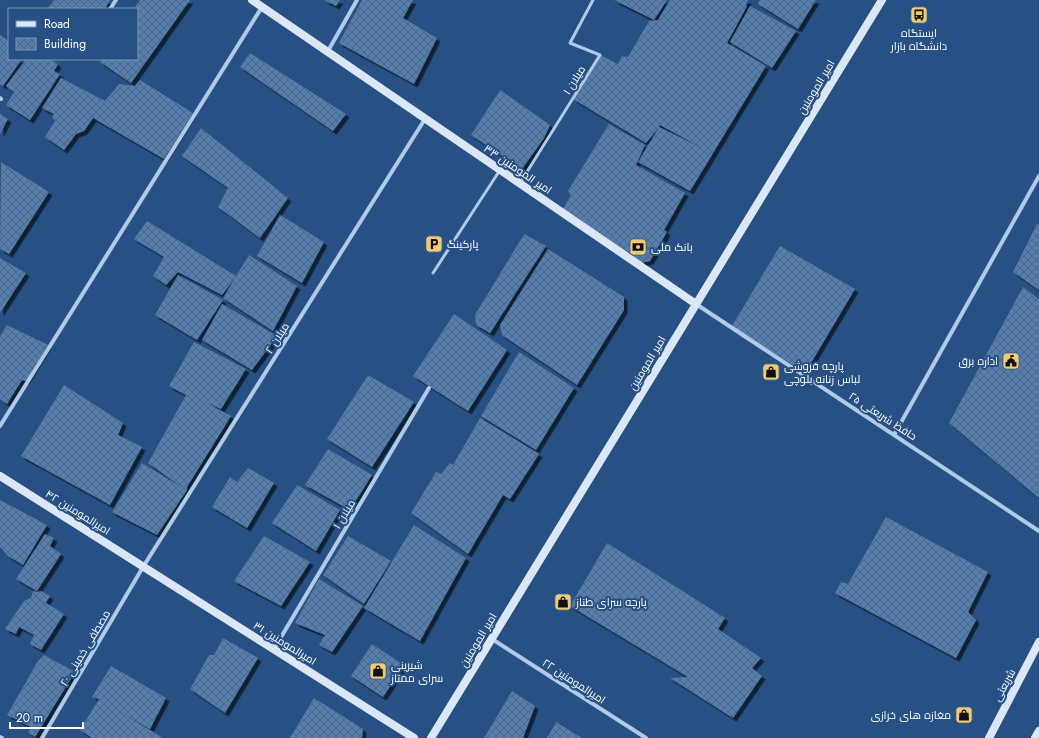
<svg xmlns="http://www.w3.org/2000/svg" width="1039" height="738" font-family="Jost,Cairo,sans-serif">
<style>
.building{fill:url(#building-cross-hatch);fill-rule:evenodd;filter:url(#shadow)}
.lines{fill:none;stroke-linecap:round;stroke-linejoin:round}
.lane{stroke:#b1cae7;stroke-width:3}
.street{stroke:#b1cae7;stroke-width:4}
.secondary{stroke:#dbe7f6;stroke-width:8}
.labels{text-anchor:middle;stroke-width:4;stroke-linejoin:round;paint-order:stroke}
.poi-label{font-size:11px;fill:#fff;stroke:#275184;text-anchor:start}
.street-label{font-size:11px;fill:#fff;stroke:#275184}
</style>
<defs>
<pattern id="building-cross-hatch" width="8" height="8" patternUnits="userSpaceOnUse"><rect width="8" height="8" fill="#547dad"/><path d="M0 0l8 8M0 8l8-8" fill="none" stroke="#506781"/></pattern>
<filter id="shadow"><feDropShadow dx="3.5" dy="3.5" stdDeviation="0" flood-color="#0009"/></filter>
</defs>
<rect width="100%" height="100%" fill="#275184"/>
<!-- building -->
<path class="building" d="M54 0H110L105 9H47Z
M140 0H190L131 83 100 62 102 59H137V9H134Z
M324 0H340L336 6Z
M362 0H413L403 18 437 38 414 84 339 43Z
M614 0H667L654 20Z
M670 0H748L746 5 747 6 727 43 766 66 690 191 638 162 659 127 646 143 573 99 600 55 618 64 622 56 628 57 649 21 658 20ZM660 125 702 148 659 127Z
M760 0H816L798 29 758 4Z
M750 6 796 31 772 68 730 42Z
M0 35 9 41V59H22L3 86 0 84Z
M250 53 346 114 333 131 240 67Z
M26 59H50L58 64 54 71 60 74 30 120 6 105 14 92 6 86Z
M61 78 105 101 119 84 135 86 140 80 193 113 164 159 93 118 84 131 76 134 64 150 45 137 55 121 52 117 54 114 42 108Z
M500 90 550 125 544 138 522 169 471 135Z
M0 114 8 119 0 134Z
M609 124 645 145 636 165 685 193 664 230 667 232 650 261 641 263 563 209 571 195 568 191Z
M201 128 288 198 260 238 218 207 228 188 182 156Z
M1 162 49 192 9 254 0 249Z
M280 215 324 242 302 283 257 256Z
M147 221 236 276 249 255 297 286 273 331 223 298 235 278 222 295 178 272 166 285 153 276 164 257 134 239Z
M1037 224 1039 225V290L1013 272Z
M524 234 546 246 490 333 476 325 475 315Z
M780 246 855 289 805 373 732 326Z
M548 249 624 297V310L577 385 502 335 500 325Z
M0 258 26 273 0 313Z
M178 275 223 300 197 340 155 315Z
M1023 287 1039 299V498L949 423Z
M222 304 277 336 252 370 202 340Z
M454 314 507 350 468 411 413 376Z
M7 325 48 345 26 381 22 380 7 404 0 399V336Z
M194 342 246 369 221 409 205 402 231 416 187 487V490L157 535 112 512 142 463 183 488 148 463 186 395 169 386Z
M519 352 574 388 536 450 481 416Z
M368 375 414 402 372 467 327 439Z
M64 385 123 423 118 435 142 447 110 505 21 456Z
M480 418 539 454 510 499 503 495 468 554 411 513 436 472 441 474 450 463 453 465Z
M328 449 372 475 350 510 305 485Z
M248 468 274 483 247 528 212 507 230 477 237 482Z
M297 485 340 510 316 551 272 523Z
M0 500 47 525 23 565 8 556 0 547Z
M886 517 988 572 968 612 976 620 956 658 835 593 841 582 848 584Z
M414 525 466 558 420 641 364 608Z
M45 534 54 538 50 546 61 554 37 591 16 579Z
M264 536 310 562 281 606 234 581Z
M348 536 391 561 364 604 323 575Z
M607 543 725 618 718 629 761 658 752 668 762 676 733 718 670 678 688 677 570 606Z
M319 579 363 606 332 652 319 645 325 635 295 623Z
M33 591 37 592 41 591 50 596 46 603 64 614 41 650 30 644 34 635 19 627 16 634 5 629 24 601 31 598Z
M223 638 258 658 225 713 190 689 209 655H214Z
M372 644 404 665 383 697 351 676Z
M44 655 75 672 35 737 28 732 31 727 7 715 38 661Z
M111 666 166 698 150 729 117 710 163 738H92L80 730 99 699 92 697Z
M512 691 535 706 523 738H484Z
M314 698 363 729 362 738H290Z
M556 722 582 738H547Z"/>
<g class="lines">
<!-- lane -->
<path class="lane" d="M520 183 600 55 570 43 593 0
M433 273 500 170"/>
<!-- street -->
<path class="street" d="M110 9 116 0
M328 51 357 0
M0 98 1 99
M696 304 1039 531
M0 426 262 7
M894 435 1039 176
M492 639 646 738
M274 649 429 388
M0 737 2 738
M42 738 143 567 425 119"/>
<!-- secondary -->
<path class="secondary" d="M252 0 696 304
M0 476 414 738
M431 738 882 0
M989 738 1039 642
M1035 738 1039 731"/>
</g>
<!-- icons -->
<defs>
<symbol id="bus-square" viewBox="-11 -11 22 22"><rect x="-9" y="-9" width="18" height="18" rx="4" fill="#efcb77" stroke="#275184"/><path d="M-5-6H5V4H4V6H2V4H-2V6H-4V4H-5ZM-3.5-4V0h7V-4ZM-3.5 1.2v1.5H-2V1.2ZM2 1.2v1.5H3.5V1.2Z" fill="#111"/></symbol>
<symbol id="parking-square" viewBox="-11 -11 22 22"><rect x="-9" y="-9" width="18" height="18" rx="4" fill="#efcb77" stroke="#275184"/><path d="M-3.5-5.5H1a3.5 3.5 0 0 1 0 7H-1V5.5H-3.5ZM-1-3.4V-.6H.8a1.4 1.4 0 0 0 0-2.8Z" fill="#111"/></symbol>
<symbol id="bank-square" viewBox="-11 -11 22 22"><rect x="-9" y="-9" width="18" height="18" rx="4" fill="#efcb77" stroke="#275184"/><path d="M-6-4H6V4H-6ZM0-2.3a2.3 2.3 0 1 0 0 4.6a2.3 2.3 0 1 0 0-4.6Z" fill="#111"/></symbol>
<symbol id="civic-square" viewBox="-11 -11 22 22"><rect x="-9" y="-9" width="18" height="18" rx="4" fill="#efcb77" stroke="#275184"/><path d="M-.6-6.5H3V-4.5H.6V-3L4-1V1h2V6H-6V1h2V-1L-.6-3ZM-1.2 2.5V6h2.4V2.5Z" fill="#111"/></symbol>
<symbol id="shop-square" viewBox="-11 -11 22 22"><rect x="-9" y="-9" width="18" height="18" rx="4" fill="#efcb77" stroke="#275184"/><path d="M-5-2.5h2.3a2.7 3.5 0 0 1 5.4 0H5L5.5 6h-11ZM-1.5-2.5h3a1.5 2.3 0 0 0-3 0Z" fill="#111"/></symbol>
</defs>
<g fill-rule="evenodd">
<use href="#bus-square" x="909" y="5" width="20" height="20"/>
<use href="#parking-square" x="424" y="234" width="20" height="20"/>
<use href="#bank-square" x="628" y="237" width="20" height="20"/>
<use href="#civic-square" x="1001" y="351" width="20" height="20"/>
<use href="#shop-square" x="761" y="362" width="20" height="20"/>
<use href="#shop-square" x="553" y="592" width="20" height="20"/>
<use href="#shop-square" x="368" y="661" width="20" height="20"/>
<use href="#shop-square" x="954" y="705" width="20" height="20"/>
</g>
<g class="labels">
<!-- poi labels -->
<g class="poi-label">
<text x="919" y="37" text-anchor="middle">ایستگاه<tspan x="919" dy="13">دانشگاه بازار</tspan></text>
<text x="447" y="248">پارکینگ</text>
<text x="651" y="251">بانک ملی</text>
<text x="998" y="365" text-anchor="end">اداره برق</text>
<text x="784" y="370">پارچه فروشی<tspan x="784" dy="13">لباس زنانه بلوچی</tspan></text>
<text x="576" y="606">پارچه سرای طناز</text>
<text x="391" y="669">شیرینی<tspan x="391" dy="13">سرای ممتاز</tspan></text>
<text x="951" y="719" text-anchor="end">مغازه های خرازی</text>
</g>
<!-- street labels -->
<g class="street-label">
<text transform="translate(574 80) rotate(-58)" y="4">میلان ۱</text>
<text transform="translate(816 87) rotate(-59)" y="4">امیر المومنین</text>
<text transform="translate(518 169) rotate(34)" y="4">امیر المومنین ۳۳</text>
<text transform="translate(277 338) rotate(-58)" y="4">میلان ۲</text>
<text transform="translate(647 363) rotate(-59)" y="4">امیر المومنین</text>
<text transform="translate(883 416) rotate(33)" y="4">حافظ شریعتی ۲۵</text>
<text transform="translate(78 512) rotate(32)" y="4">امیرالمومنین ۴۲</text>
<text transform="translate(344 514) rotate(-59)" y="4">میلان ۱</text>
<text transform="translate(478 640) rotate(-59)" y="4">امیر المومنین</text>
<text transform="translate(285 643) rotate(32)" y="4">امیرالمومنین ۳۱</text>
<text transform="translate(85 648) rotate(-59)" y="4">مصطفی خمینی ۲۰</text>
<text transform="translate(574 681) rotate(33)" y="4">امیرالمومنین ۲۲</text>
<text transform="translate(1004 685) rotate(-62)" y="4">شریعتی</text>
</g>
</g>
<!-- legend -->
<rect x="8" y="8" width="130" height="52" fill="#275184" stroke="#7d97b5"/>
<rect x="16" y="21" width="20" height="6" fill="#dbe7f6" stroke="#7d97b5"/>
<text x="44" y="28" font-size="12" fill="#ffffff">Road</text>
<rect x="16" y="38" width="20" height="12" fill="url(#building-cross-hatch)" stroke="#7d97b5"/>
<text x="44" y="48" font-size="12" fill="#ffffff">Building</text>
<!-- scale -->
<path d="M10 722v6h73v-6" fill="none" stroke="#ffffff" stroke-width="2"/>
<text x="16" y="722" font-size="12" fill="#ffffff" stroke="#275184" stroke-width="3" paint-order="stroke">20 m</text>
</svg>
